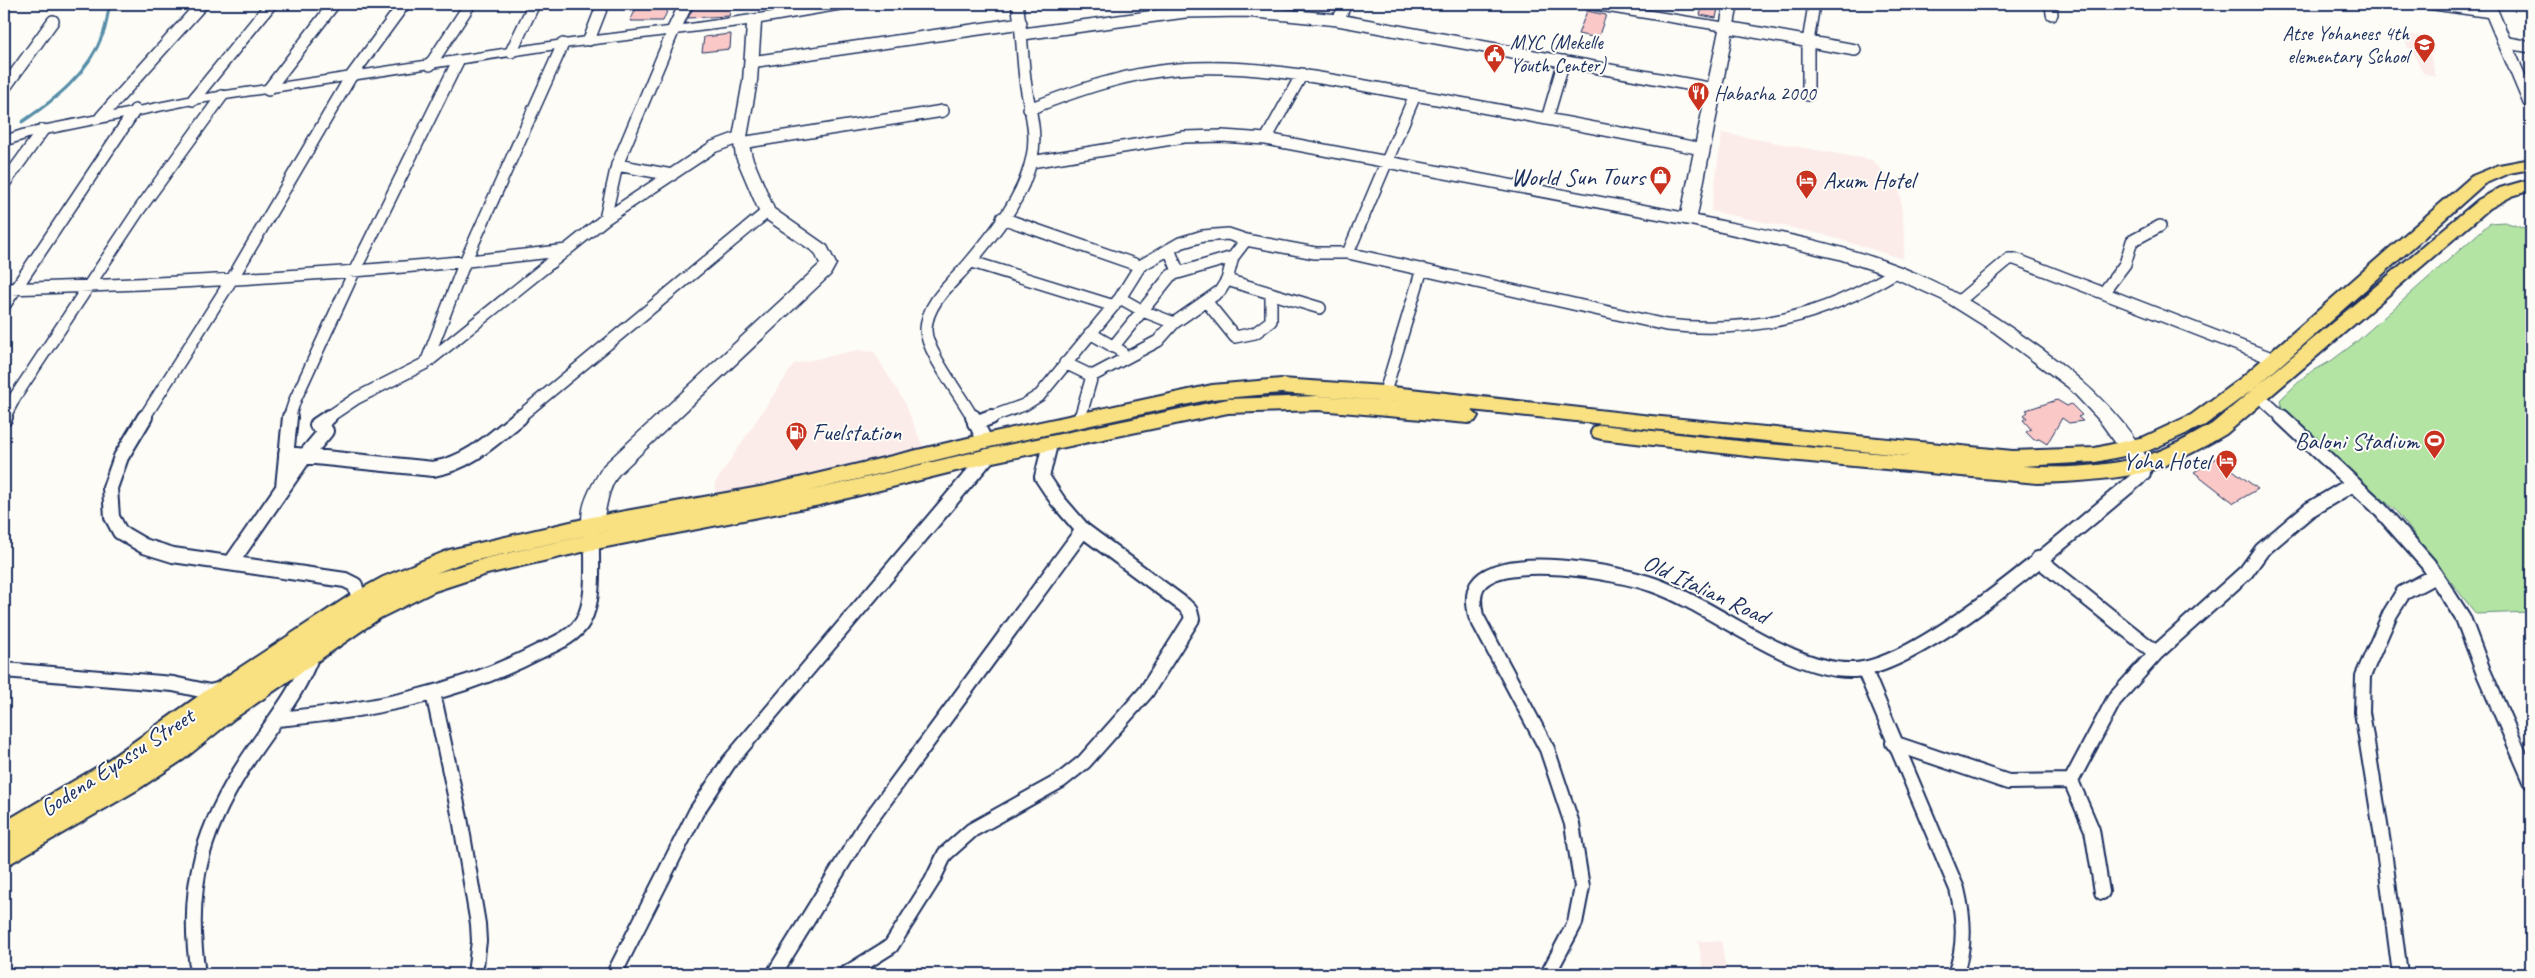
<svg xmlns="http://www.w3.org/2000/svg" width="2535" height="978" font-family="Caveat,sans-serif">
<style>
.built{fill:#fcece9}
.green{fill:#b3e4a3;stroke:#678a80}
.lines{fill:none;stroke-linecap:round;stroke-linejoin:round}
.stream{stroke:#568ea8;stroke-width:3}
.building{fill:#f9c8c7;stroke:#1b2f5e}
.street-far1-casing{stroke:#1b2f5e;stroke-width:14}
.street-casing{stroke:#1b2f5e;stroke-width:18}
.secondary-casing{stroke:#1b2f5e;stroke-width:3}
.primary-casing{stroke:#1b2f5e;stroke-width:4}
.street-far1{stroke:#fdfcf7;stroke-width:11}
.street{stroke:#fdfcf7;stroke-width:14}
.secondary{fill:#fdfcf7;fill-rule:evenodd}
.primary{fill:#f9e181;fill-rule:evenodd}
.labels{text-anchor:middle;stroke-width:4;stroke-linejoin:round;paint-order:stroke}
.far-poi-label{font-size:20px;fill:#1b2f5e;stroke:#fdfcf7;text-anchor:start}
.poi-label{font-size:24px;fill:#1b2f5e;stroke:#fdfcf7;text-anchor:end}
.street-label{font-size:24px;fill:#1b2f5e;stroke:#fdfcf7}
</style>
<rect width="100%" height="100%" fill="#fdfcf7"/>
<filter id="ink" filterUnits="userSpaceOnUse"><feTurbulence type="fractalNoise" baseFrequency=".02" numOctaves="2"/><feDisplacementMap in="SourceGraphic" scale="10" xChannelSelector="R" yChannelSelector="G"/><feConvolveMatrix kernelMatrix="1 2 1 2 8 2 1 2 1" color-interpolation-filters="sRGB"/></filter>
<g filter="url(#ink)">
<!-- built -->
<path class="built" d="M2403 33 2429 38 2434 51 2430 54 2436 77 2423 73 2413 52 2415 49 2408 48Z
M1722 133 1872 160 1899 187 1905 239 1903 259 1821 234 1711 211Z
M857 350 874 352 905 403 923 447 715 495V483L794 364Z
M1698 941H1721L1727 974H1704Z"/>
<!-- green -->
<path class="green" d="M2505 222 2531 231V612L2476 614 2396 511 2282 409 2280 400 2306 375 2331 361 2355 343 2490 223Z"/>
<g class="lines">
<!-- stream -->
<path class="stream" d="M22 122C56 99 88 74 103 34 107 25 107 14 110 4"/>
</g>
<!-- building -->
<path class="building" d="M732 4 729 16 688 18 694 6Z
M1703 4H1719L1716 18 1700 15Z
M636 9H668L663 21H630Z
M1587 11 1606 15 1598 38 1578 34Z
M731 34 730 49 702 52 704 37Z
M2057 400 2067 406 2071 404 2082 415 2078 417 2083 421 2069 423 2062 418 2047 444 2039 439 2034 440 2026 432 2031 429 2023 420 2027 418 2024 415 2028 412 2026 410Z
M2217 458 2258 489 2234 503 2194 472Z"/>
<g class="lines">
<defs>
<path id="street-far1" d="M2051 4 2052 14
M1338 20 1346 4
M1726 27 1855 50
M1023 34 1185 12 1246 11 1338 20 1714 89
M589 40 603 4
M2503 42 2531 47
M511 52 534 4
M751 62 1021 23
M430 65 470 4
M4 89 53 21
M268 90 334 4
M1808 95V42L1814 4
M193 100 271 4
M1029 109C1078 90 1126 73 1178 69 1258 63 1337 81 1415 95 1511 112 1607 130 1702 149
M101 117 202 4
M1547 119 1564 61
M1266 139 1302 74
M741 143 943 111
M1031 162 1184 137 1222 136 1266 139 1688 219
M617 165 672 175
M4 184 43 130
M1002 218 1140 266
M605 219 617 165 674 29
M1169 249 1178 271
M1348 253 1415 95
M972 262 1114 306
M1227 280 1320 308
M4 289C192 283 380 273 567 250
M2103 293 2125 264 2132 241 2160 226
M1120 298 1143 311 1174 323
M1206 301 1235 337 1255 333 1271 321V295
M1958 302 2009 259H2015L2274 359
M4 306 135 110
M1090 333 1121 351
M1113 347 1171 275 1233 257
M426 363 464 264 563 44
M1065 363 1092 376
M2260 397 2283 418
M1382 402 1422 269
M4 418 15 397 139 210 222 96
M144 418 232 279 350 78 404 4
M289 418 295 400 354 272 458 61
M327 418 357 398 426 363 605 219 713 147 740 137
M518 418 767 212
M973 418C962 397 925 350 926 329 927 301 955 281 971 261 996 231 1024 197 1032 157 1038 130 1028 106 1025 79 1022 54 1022 29 1017 4
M988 418 1024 405 1040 395 1120 298 1140 266 1180 243 1203 236 1228 234 1246 240 1315 253H1348L1666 325C1752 334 1822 317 1896 272
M1080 418 1092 376 1158 341 1174 323 1220 291 1227 280 1233 257 1246 240"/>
<path id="street" d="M145 417 121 457 110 488 112 517 120 532 144 546 173 555 345 580 355 585 361 606
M973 417 985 441
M2282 417 2377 506 2428 564 2463 618 2483 671 2531 781
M4 419 5 417
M1080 419 1081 417
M975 423 991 417
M286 454 433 469C469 463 493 439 520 417
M283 487 290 417
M2038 559 2156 653
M231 563 305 456 326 431 317 425 329 417
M4 670 173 684 210 692 222 689
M1865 671 1957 889C1964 918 1966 946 1955 974
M433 693 460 818 478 924 479 941 475 974
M277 719C369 711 458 694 540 651 555 644 575 636 583 621 596 597 591 560 592 534
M1893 743 2008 782 2071 781 2114 700 2156 653 2246 572 2262 550 2309 510 2353 484
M2071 781 2092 830 2102 892
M198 974C184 884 204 823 255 749 277 717 300 689 313 652
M614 974 696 812 729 762 988 456
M774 974 864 828 1083 530 1058 501 1042 477 1050 444
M846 974 891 946 932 881 945 854 972 830 1060 781 1084 762 1146 692 1192 619 1190 611 1184 605 1083 530
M1548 974 1575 923 1582 887 1572 824 1547 749 1476 616C1474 606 1472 595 1477 586 1499 550 1621 573 1654 585 1714 606 1791 673 1854 670 1924 667 2079 526 2137 479L2143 473 2142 465
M2400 974 2383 843 2362 712 2363 676 2390 614 2403 593 2435 576"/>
<path id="secondary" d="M679 4H693L683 25 826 4H856L849 8 761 23 757 81 747 137 752 157 774 209 827 246 836 264 830 275 618 475C604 496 608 513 599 530L592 533 585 530C575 511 594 481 604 465L820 264 815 253 761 216 736 157 733 137 743 81 747 25 563 48 193 104 31 137 4 146V136L22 130 193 96 563 40 668 27Z
M1577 4H1607L1721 22 1724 4H1738L1697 216C1771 231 1850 244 1920 275 1964 295 2004 322 2043 350 2085 381 2126 418 2151 465L2149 470 2142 472 2135 470 2099 420 2068 387 1994 332 1943 300 1888 275 1839 259 1682 223 1680 219 1719 30 1584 8Z
M2416 4H2449L2483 9 2481 4H2495L2531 89V109L2524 105 2487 17 2423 8Z"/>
<path id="primary" d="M2531 159V169L2509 173 2484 184 2255 388 2205 425 2148 451 2095 462 2022 466C2060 469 2101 467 2138 458 2164 452 2189 437 2212 424L2478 200 2500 188 2531 179V190L2512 196 2490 208 2226 434C2200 449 2170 466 2141 473 2107 480 2072 482 2037 483L1756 457 1601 439 1594 437 1591 432 1594 427 1601 425 1756 443 1909 456 1471 410 1478 416 1475 421 1468 423 1318 410 1228 413 988 463 820 505 591 550 487 574 435 591 380 618 235 718 184 759 137 790 4 867V822L104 763 221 680 352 594 383 577 449 550 592 517 765 486 985 434 1212 385 1281 379 1384 386 1651 416 2013 451 2095 448 2144 437 2191 415 2241 378 2472 176 2499 165ZM1281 393 1412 403 1318 396 1228 399 988 449 805 492 985 448 1212 399ZM624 527 487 558 436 573 459 564Z"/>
</defs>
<!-- street-far1 casing -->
<use href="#street-far1" class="street-far1-casing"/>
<!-- street casing -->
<use href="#street" class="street-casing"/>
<!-- secondary casing -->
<use href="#secondary" class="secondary-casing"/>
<!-- primary casing -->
<use href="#primary" class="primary-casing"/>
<!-- street-far1 -->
<use href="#street-far1" class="street-far1"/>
<!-- street -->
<use href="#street" class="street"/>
<!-- secondary -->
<use href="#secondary" class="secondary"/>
<!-- primary -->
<use href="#primary" class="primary"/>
</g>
</g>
<!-- icons -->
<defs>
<symbol id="school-pin" viewBox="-11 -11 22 30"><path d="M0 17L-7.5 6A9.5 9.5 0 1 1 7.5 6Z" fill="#c8321e" stroke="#fdfcf7"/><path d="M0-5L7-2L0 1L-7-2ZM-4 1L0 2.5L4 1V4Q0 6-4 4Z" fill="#fff"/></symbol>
<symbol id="civic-pin" viewBox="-11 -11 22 30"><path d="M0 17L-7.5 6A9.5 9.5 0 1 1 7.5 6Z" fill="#c8321e" stroke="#fdfcf7"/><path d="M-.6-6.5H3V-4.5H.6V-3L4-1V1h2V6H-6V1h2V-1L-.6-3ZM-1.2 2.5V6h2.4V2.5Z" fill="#fff"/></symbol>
<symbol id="restaurant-pin" viewBox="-11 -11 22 30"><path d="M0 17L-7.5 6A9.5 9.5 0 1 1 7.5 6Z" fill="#c8321e" stroke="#fdfcf7"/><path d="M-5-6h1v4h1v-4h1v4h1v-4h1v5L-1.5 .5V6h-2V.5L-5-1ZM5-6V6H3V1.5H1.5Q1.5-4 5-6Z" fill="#fff"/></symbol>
<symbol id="shop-pin" viewBox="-11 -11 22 30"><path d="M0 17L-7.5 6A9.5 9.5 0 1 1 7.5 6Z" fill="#c8321e" stroke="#fdfcf7"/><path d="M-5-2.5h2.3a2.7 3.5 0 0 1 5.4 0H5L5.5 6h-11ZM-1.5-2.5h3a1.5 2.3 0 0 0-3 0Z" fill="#fff"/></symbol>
<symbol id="hotel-pin" viewBox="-11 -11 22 30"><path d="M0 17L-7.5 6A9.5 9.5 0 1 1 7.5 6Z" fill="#c8321e" stroke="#fdfcf7"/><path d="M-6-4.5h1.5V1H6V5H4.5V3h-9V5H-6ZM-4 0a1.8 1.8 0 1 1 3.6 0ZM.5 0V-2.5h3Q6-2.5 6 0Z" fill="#fff"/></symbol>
<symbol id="fuel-pin" viewBox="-11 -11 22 30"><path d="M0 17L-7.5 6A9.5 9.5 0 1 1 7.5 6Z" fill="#c8321e" stroke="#fdfcf7"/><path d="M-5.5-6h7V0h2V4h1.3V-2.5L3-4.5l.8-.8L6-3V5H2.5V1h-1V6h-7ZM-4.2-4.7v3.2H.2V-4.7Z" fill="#fff"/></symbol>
<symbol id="stadium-pin" viewBox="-11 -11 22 30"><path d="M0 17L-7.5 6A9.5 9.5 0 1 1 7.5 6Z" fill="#c8321e" stroke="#fdfcf7"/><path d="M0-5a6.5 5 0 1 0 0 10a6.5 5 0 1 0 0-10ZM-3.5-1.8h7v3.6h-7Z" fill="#fff"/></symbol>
</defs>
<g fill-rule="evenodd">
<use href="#school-pin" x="2412" y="32" width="25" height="34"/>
<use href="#civic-pin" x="1482" y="42" width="25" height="34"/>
<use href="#restaurant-pin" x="1686" y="80" width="25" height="34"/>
<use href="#shop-pin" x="1648" y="164" width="25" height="34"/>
<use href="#hotel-pin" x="1794" y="168" width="25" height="34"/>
<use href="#fuel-pin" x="784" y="420" width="25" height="34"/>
<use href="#stadium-pin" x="2422" y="428" width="25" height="34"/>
<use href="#hotel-pin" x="2214" y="448" width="25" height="34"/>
</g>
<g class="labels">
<!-- far-poi labels -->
<g class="far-poi-label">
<text x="2409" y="40" text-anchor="end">Atse Yohanees 4th<tspan x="2409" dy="23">elementary School</tspan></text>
<text x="1510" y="49">MYC (Mekelle<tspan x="1510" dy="23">Youth Center)</tspan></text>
<text x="1714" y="100">Habasha 2000</text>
</g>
<!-- poi labels -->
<g class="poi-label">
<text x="1645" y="185">World Sun Tours</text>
<text x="1823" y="188" text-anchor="start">Axum Hotel</text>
<text x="812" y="440" text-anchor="start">Fuelstation</text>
<text x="2419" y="449">Baloni Stadium</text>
<text x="2210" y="469">Yoha Hotel</text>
</g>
<!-- street labels -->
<g class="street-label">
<text transform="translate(1706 589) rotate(25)" y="8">Old Italian Road</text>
<text transform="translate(117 762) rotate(-33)" y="8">Godena Eyassu Street</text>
</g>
</g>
<!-- margin -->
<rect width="2535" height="978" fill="none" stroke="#fdfcf7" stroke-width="20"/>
<rect x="10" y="10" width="2515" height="958" fill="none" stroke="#1b2f5e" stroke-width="2" filter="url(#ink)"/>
</svg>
